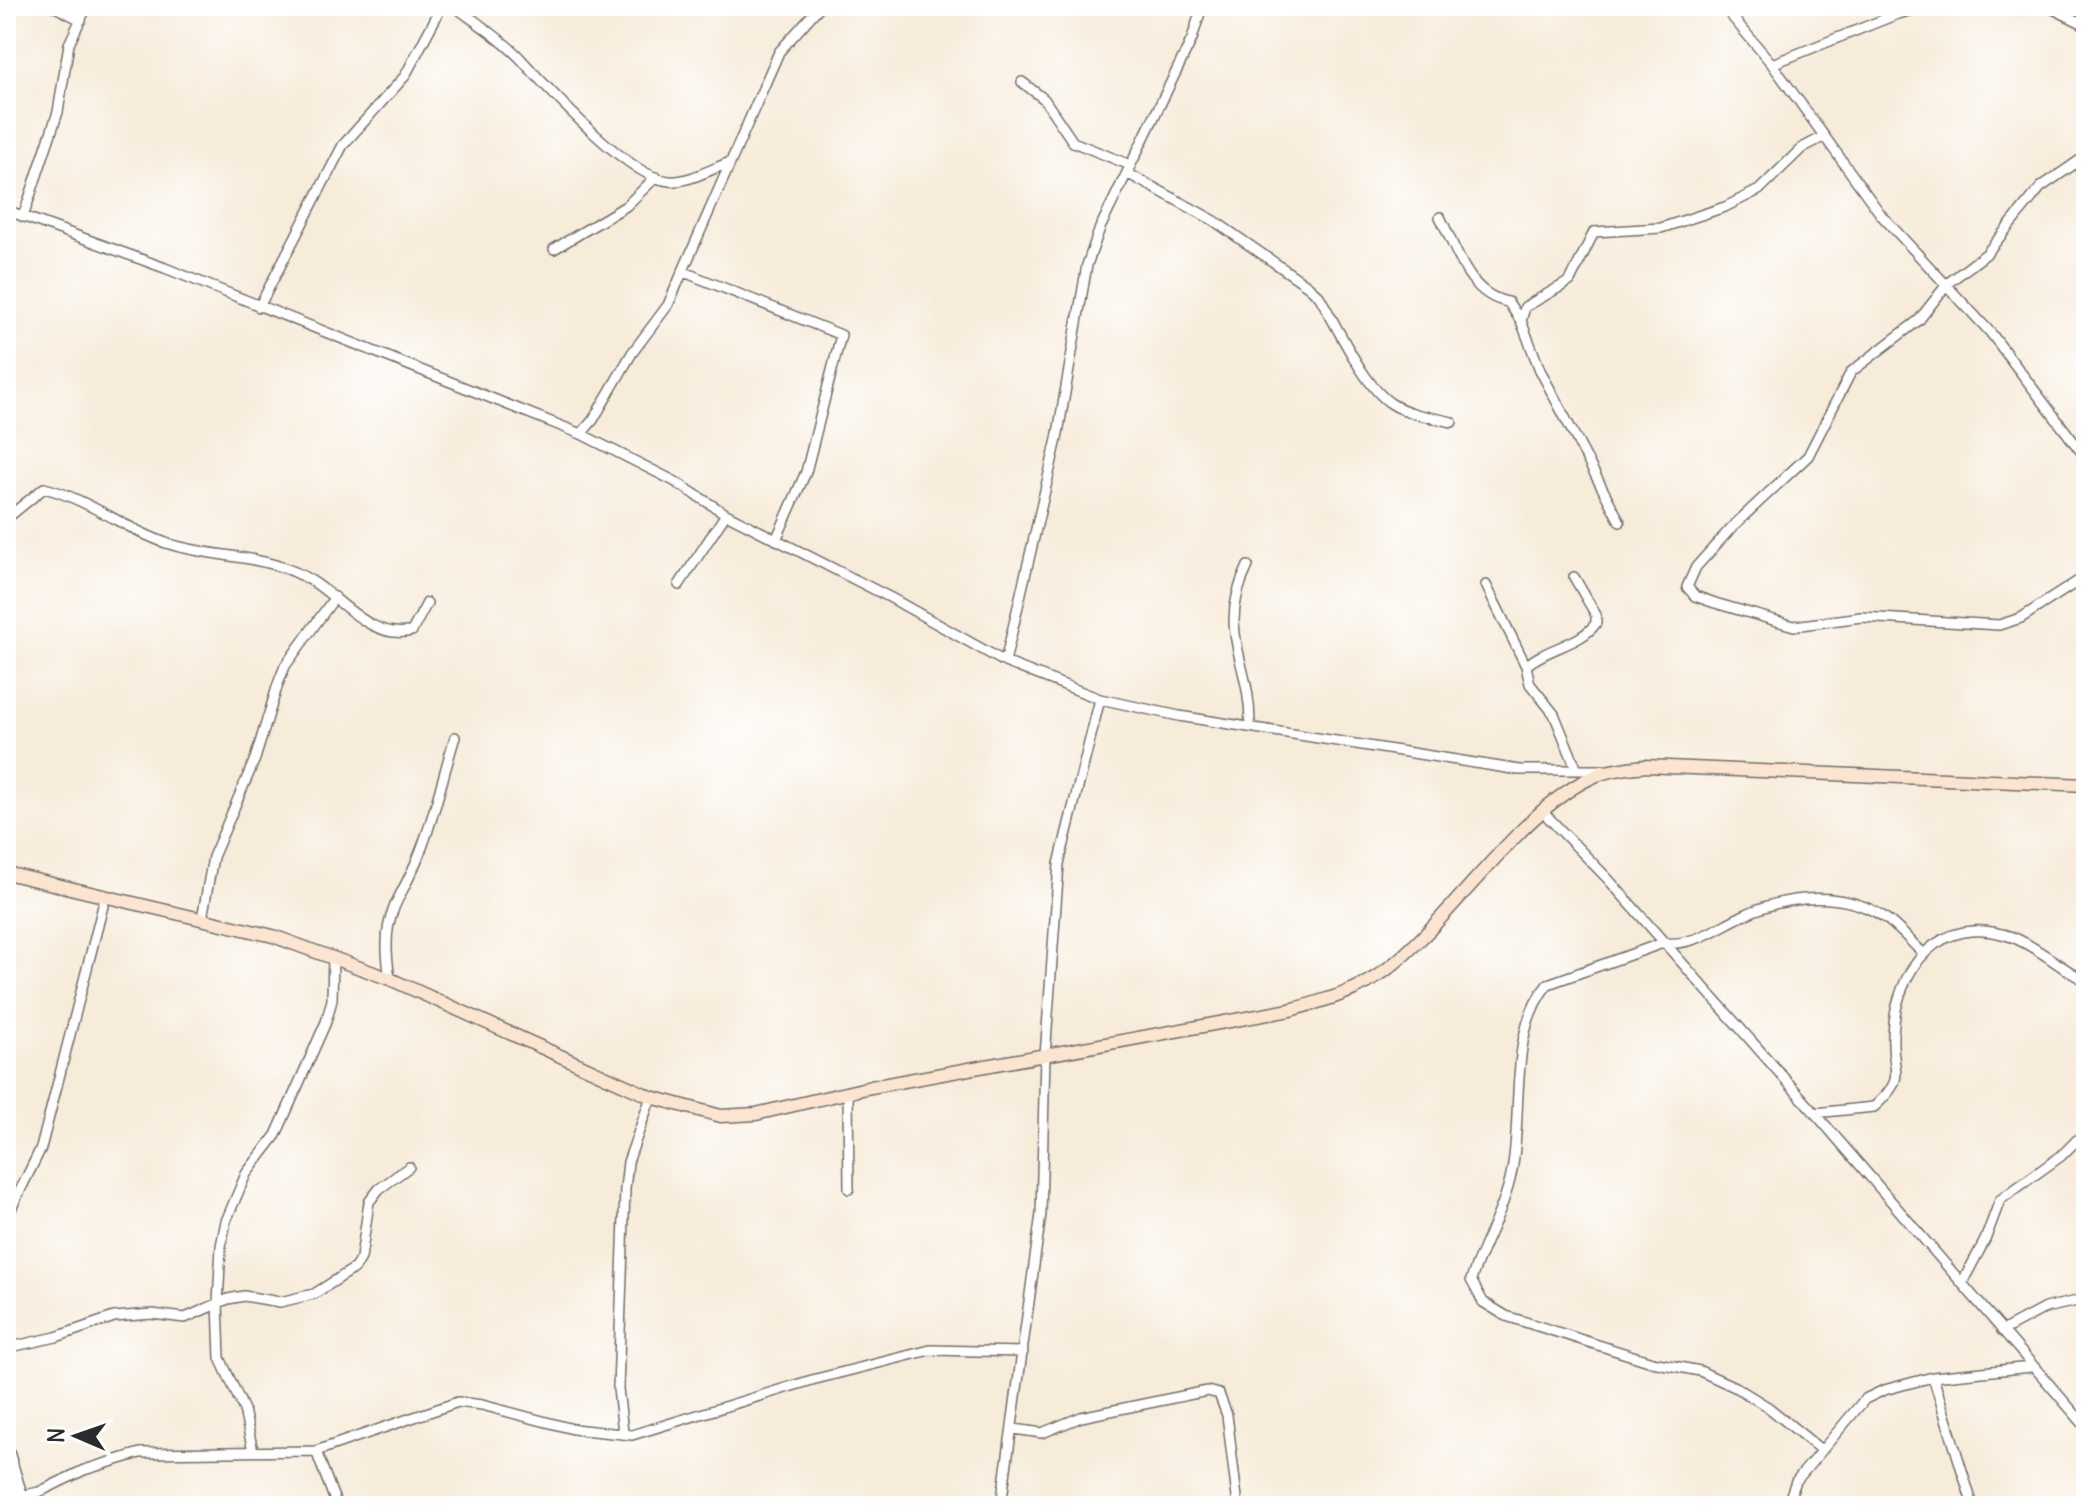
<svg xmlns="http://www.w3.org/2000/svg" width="2092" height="1512" font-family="Delius,sans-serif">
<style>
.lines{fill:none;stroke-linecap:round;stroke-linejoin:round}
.minor-casing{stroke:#726e68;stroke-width:12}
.secondary-casing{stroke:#726e68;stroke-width:15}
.minor{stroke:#fff;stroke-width:9}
.secondary{stroke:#fce5d0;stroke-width:12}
</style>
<rect width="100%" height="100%" fill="#fff"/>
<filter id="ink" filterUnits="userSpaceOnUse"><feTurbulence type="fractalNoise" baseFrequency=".0125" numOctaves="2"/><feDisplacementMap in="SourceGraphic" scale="16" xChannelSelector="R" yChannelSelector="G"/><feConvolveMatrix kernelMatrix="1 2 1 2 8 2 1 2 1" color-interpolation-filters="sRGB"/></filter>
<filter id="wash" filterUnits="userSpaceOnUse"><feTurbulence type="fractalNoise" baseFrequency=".006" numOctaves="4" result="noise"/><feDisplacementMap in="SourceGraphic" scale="32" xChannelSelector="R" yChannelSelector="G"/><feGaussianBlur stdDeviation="1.8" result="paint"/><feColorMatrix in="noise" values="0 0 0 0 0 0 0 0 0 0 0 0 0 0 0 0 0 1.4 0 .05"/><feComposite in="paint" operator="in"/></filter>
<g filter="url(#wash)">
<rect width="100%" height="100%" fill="#f7ebd9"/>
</g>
<g filter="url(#ink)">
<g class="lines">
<defs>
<path id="minor" d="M53 6 81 20
M454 6C476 22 499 37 518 56 546 86 628 178 669 181 687 183 711 169 728 163
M1723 6 1772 64 1882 216 1990 332 2086 458
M2047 6 2086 25
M1772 64 1895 15 1927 6
M1022 82 1044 99 1073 142 1130 165
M2086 156 2041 187 1986 254 1948 283 1919 320 1851 372 1808 456 1733 526 1696 567 1687 587 1695 596 1715 603 1794 626 1861 617 1999 625 2021 618 2086 576
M1127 173 1213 220 1308 286 1319 296C1336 324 1364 387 1392 404 1410 415 1432 417 1452 422
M6 210 165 268 581 434 674 481 726 514 891 598 1005 662 1100 699 1179 716 1519 770H1603
M23 217 58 112 69 44 87 6
M1440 217C1457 250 1468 295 1508 302L1521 321
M554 249 626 206 656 177
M684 272 841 335 806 472 776 540
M259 307 343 145 405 76 442 6
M581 434 593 420 632 353 668 305 779 52 820 6
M6 519 44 488C86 498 125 529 166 543 214 559 268 553 312 581 342 600 373 641 412 631L427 603
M1620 522 1540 370 1521 321 1525 307 1570 281 1594 232 1661 228 1725 207 1759 190 1802 148 1823 137
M1248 566C1215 632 1251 661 1250 725
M1574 577 1596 615V623C1581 645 1545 648 1526 666L1530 684 1554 714 1577 770
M679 585 726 514
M1486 585 1526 666
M1005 662 1057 439 1087 265 1100 228 1192 39 1202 6
M1542 811 1608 879 1815 1113 2086 1427
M202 919 213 857 255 759 278 684 285 666 335 597
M390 979C379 909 399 908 421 850 435 814 443 775 455 737
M848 1093 849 1189
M1815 1113 1874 1107C1909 1075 1891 1075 1893 1036 1895 969 1940 911 2012 937 2037 946 2061 969 2086 981
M6 1219 41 1148 105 898
M1962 1283 1985 1240 2000 1200 2061 1156 2086 1131
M2002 1331 2045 1308 2086 1299
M6 1348 56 1337 114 1317 152 1314 185 1318 228 1299 244 1296 280 1302 314 1294 355 1268 361 1258 369 1202 379 1189 409 1167
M1933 1377 1973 1506
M1014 1429 1042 1433 1081 1417 1207 1391 1219 1394 1227 1415 1238 1506
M623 1432 618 1389 625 1189 628 1162 651 1097
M6 1442 22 1494
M1821 1450 1768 1407 1737 1388 1700 1371 1652 1362 1506 1316 1483 1302 1471 1280C1483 1243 1505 1209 1512 1170 1523 1114 1508 1030 1548 984L1663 943C1694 946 1715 929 1742 916 1786 895 1847 889 1888 920 1901 930 1912 943 1924 954
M253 1451 244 1410 220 1358 218 1303 221 1246 226 1221 246 1174 276 1135 326 1022 332 1000 333 957
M316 1451 337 1506
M6 1499 39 1492 84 1470 140 1453 316 1451 458 1402 482 1405 573 1429 632 1435 812 1380 930 1350 1023 1352
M1001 1506 1041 1214 1045 1056 1059 864 1100 699
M1787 1506 1796 1481 1865 1399 1884 1390 1933 1377 2031 1367"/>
<path id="secondary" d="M6 873 273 936 390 979 651 1097 721 1116 756 1114 871 1087 1290 1010C1323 1001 1358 992 1386 970 1454 918 1522 806 1597 775 1612 769 1629 768 1645 766L2086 785"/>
</defs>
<!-- minor casing -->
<use href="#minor" class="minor-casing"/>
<!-- secondary casing -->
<use href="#secondary" class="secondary-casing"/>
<!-- minor -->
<use href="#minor" class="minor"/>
<!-- secondary -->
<use href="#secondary" class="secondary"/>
</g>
</g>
<!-- margin -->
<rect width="2092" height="1512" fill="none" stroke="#fff" stroke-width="32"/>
<!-- north arrow -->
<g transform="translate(76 1436) rotate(272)" stroke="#ffffff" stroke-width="6" paint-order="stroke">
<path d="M0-6L14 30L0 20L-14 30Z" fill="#2b2b2b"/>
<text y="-12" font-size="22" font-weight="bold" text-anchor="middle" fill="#2b2b2b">N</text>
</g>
</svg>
